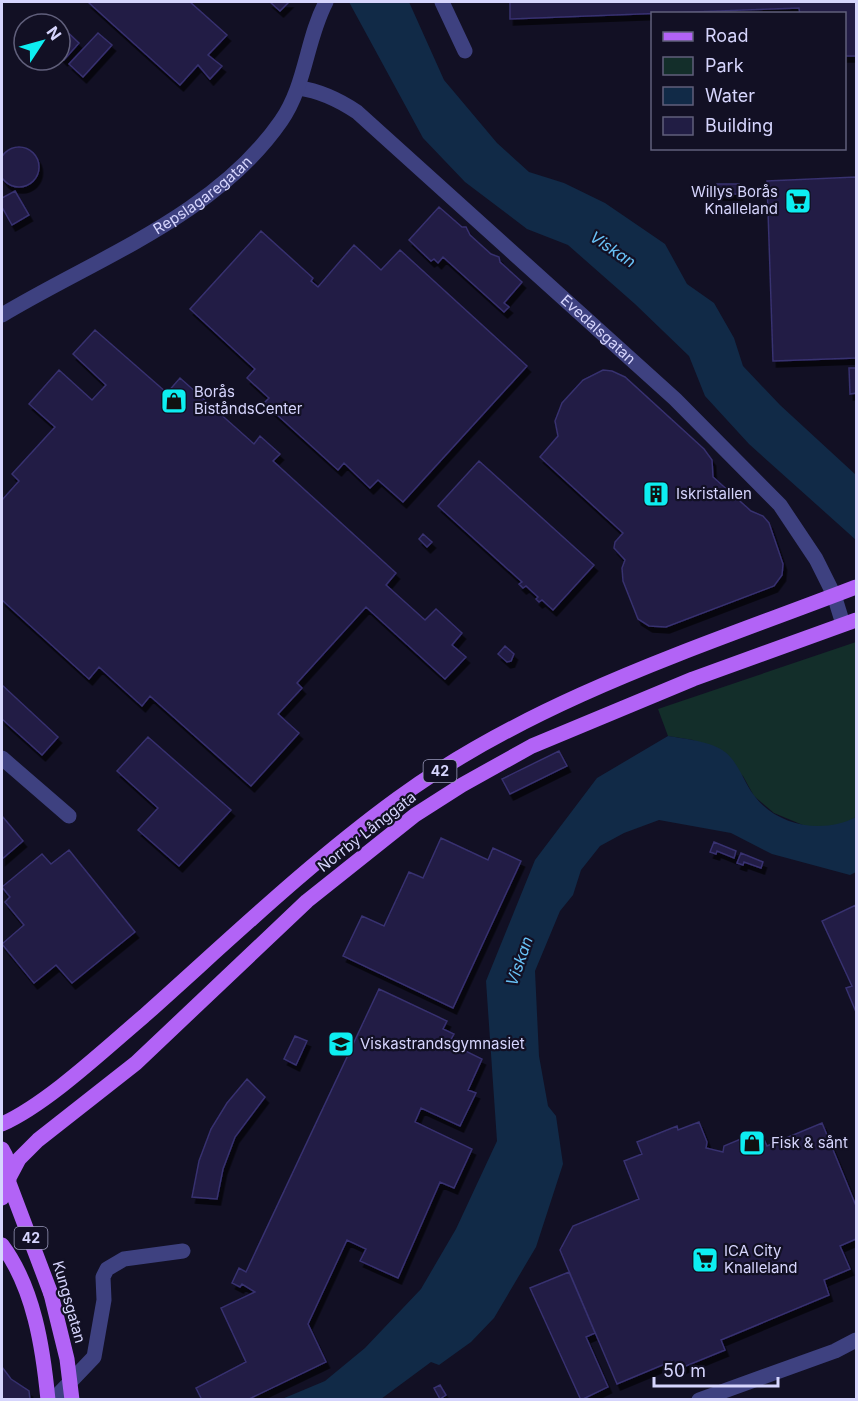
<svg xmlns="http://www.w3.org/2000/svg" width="858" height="1401" font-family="Inter,sans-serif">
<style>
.green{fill:#132e2a}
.water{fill:#112a47}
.building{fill:#211d44;stroke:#37306f;stroke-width:1.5;filter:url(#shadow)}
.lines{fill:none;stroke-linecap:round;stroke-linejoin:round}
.minor{stroke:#3e4180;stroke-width:15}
.major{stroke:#b263f6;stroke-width:15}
.major-bridge{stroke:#b263f6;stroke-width:15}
.labels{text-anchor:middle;stroke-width:4.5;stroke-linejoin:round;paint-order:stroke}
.shield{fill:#121024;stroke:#9b9abc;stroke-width:1.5}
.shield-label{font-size:14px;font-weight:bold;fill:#d6d5fd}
.poi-label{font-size:15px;fill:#d6d5fd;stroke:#121024;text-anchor:start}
.street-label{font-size:15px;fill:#d6d5fd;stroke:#121024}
.water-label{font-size:16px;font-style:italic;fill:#69c2f7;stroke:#121024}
</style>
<defs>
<filter id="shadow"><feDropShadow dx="3.5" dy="6" stdDeviation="0" flood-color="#0009"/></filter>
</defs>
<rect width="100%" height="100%" fill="#121024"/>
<!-- green -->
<path class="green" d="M856 642V817L842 825 810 828 774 813 754 796 743 776 693 740 668 736 658 709Z"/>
<!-- water -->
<path class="water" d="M349 2H409L444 80 497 143 529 172 564 183 605 203 665 244 687 284 714 303 734 338 743 366 780 405 856 475V540L749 444 705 396 689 356 635 304 568 245 527 229 465 182 423 138Z
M668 736C685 739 711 741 725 752 738 762 744 782 753 794 776 827 824 834 856 817V872L850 875 772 854 731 833 659 820 624 833 600 846 581 870 573 895 560 911 535 971 539 1056 548 1106 556 1116 563 1164 536 1247 494 1318 471 1342 439 1365 431 1362 381 1399H282L325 1381 365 1348 421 1289 456 1229 497 1141 486 981 535 860 597 778Z"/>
<!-- building -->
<path class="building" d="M88 2H190L227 35 208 55 222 66 210 79 198 65 180 85Z
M270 2H289L280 11Z
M510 2H856V56H844V14H800L799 8 510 19Z
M60 25 79 43 64 60 60 56Z
M98 33 112 45 83 77 69 64Z
M-1 167a20 20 0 1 1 40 0a20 20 0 1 1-40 0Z
M856 177V358L773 361 767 181Z
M717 184H739V194H717Z
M15 191 29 215 12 225 2 207V198Z
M439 207 462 227H466L470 235 491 254 499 257 500 262 522 282 504 303 509 307 504 312 443 257 438 263 434 259 431 261 409 240Z
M261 231 313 278 311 281 318 287 354 245 381 270 400 250 527 366 403 502 378 480 370 488 344 463 338 470 264 403 269 398 247 378 255 369 190 309Z
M95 330 167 393 180 378 254 444 260 436 280 454 273 461 396 573 386 585 425 620 436 609 462 633 452 645 466 657 445 679 366 607 297 683 302 688 278 714 299 733 251 786 150 696 142 706 99 667 89 679 2 600V500L19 481 12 474 55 427 29 404 59 370 92 400 106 385 73 354Z
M849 368H856V393L850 394Z
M603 370 612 371 625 377 704 449 712 460 713 477 751 511 763 516 769 523 783 564 782 575 774 586 666 627 649 626 638 619 623 581 622 568 625 560 614 548 615 542 623 533 540 457 558 436 555 421 562 403 583 380Z
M479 461 594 565 553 610 542 600 539 602 536 599 538 597 526 586 523 588 519 584 522 582 438 506Z
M423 534 432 542 427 547 419 539Z
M505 646 514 654 511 661 507 662 498 654Z
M2 685 58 737 42 755 2 719Z
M148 737 231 810 179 866 138 830 158 808 117 771Z
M559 751 567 766 510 794 502 779Z
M2 816 23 841 2 859Z
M441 838 488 860 493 848 521 861 453 1008 343 956 362 916 384 926 409 872 423 878Z
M714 842 736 851 734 858 717 851 716 854 710 852Z
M69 850 135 932 72 983 56 965 34 983 2 944 24 925 5 902 10 897 2 887 42 854 51 864Z
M741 853 763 862 761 868 744 862 743 865 737 863Z
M856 905V1012L846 988 852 986 822 921Z
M379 989 447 1021 443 1029 454 1034 449 1043 482 1059 468 1090 476 1093 460 1126 421 1108 415 1122 472 1149 454 1188 440 1182 398 1278 360 1261 366 1249 347 1240 308 1324 326 1362 247 1400H202L196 1388 246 1362 221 1308 255 1292 242 1284 240 1287 232 1283 239 1268 246 1272Z
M295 1036 307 1041 296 1065 284 1059Z
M247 1079 265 1097 235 1137 223 1169 217 1199 192 1197 199 1161 211 1129 227 1103Z
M699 1122 707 1142 706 1148 723 1152 724 1146 760 1131 767 1146 822 1123 856 1206V1239L840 1246 850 1269 824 1280 829 1295 721 1340 725 1350 676 1370 672 1361 617 1384 560 1250 573 1226 639 1199 624 1161 642 1154 637 1142 677 1126 678 1130Z
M569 1272 595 1333 586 1337 608 1387 581 1400 530 1288Z
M2 1367 11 1379 29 1391 30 1400H2Z
M440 1385 446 1395 440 1399 434 1388Z"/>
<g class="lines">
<!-- minor -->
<g class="minor">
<path d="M442 2 465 51"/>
<path id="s1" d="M299 88C321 91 339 100 357 112L675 399 780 505 816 559 834 595 843 624"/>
<path id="s2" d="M2 315C97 258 216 215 281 121 306 85 306 40 326 2"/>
<path d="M2 758 69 816"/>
<path d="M53 1400 94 1357 104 1300 103 1277 107 1269 124 1259 183 1251"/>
<path d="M699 1400 835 1351 856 1340"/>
</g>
<!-- major -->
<path class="major" d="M2 1124C47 1104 105 1049 144 1016 227 942 308 864 397 799 534 699 700 647 856 587
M2 1149C12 1165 12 1182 2 1198
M10 1176 19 1159 38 1140 136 1063 307 901 415 815 462 785 532 746 693 679 856 620
M9 1183 51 1294
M2 1245C34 1288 43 1348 48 1400"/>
<!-- major-bridge -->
<path class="major-bridge" d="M51 1294 67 1359 72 1400"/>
</g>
<!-- icons -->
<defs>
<symbol id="supermarket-square" viewBox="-11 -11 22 22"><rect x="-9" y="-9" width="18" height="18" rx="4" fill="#0deef1" stroke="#121024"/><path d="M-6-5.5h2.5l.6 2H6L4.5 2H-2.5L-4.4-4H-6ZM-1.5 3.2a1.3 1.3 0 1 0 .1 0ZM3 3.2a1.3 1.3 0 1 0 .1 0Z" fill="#111"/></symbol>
<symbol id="shop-square" viewBox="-11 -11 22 22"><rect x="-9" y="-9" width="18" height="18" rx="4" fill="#0deef1" stroke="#121024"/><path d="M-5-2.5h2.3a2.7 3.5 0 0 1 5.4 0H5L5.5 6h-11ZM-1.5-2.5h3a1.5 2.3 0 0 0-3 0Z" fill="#111"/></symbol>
<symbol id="building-square" viewBox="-11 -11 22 22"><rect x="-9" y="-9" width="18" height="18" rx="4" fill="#0deef1" stroke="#121024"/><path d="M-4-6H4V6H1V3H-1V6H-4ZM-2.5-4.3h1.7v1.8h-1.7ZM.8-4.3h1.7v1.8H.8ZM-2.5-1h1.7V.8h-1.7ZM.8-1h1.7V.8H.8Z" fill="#111"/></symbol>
<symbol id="school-square" viewBox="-11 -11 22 22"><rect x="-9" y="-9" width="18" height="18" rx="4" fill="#0deef1" stroke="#121024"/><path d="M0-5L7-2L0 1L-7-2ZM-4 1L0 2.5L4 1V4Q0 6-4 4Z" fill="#111"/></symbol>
</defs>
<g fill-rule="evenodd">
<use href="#supermarket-square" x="783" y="186" width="30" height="30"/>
<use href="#shop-square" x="159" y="386" width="30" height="30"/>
<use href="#building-square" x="641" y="479" width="30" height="30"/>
<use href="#school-square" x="326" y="1029" width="30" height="30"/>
<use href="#shop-square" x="737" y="1128" width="30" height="30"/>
<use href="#supermarket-square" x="690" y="1245" width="30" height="30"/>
</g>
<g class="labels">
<!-- shield labels -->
<g class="shield">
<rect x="423.5" y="760" width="33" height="22" rx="4.5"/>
<rect x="14.5" y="1227" width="33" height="22" rx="4.5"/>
</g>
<g class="shield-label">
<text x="440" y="776">42</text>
<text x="31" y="1243">42</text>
</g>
<!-- poi labels -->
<g class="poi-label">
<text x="778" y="197" text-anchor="end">Willys Borås<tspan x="778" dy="17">Knalleland</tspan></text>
<text x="194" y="397">Borås<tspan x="194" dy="17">BiståndsCenter</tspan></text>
<text x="676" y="499">Iskristallen</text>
<text x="360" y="1049">Viskastrandsgymnasiet</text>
<text x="771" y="1148">Fisk &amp; sånt</text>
<text x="724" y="1256">ICA City<tspan x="724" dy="17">Knalleland</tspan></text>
</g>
<!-- street labels -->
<g class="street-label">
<text dy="5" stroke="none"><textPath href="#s2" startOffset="234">Repslagaregatan</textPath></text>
<text dy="5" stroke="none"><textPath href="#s1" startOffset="388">Evedalsgatan</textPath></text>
<text transform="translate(367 832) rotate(-38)" y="5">Norrby Långgata</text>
<text transform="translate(69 1302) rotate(74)" y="5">Kungsgatan</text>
</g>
<!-- water labels -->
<g class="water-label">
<text transform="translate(613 249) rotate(34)" y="6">Viskan</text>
<text transform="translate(519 961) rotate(-71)" y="6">Viskan</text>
</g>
</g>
<!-- border -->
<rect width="858" height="1401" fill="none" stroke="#d6d5fd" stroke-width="6"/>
<!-- legend -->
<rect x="651" y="12" width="195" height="138" fill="#121024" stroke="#605f7b" stroke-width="1.5"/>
<rect x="663" y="32" width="30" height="9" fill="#b263f6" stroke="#605f7b" stroke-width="1.5"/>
<text x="705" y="42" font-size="18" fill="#d6d5fd">Road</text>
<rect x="663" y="57" width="30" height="18" fill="#132e2a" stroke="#605f7b" stroke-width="1.5"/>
<text x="705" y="72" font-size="18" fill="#d6d5fd">Park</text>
<rect x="663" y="87" width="30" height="18" fill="#112a47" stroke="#605f7b" stroke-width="1.5"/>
<text x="705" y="102" font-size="18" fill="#d6d5fd">Water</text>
<rect x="663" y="117" width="30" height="18" fill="#211d44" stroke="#605f7b" stroke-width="1.5"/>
<text x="705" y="132" font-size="18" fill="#d6d5fd">Building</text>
<!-- north arrow -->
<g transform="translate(42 42) rotate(54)"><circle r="28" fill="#121024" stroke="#605f7b" stroke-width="1.5"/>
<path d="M0-4.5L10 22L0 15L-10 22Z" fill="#0deef1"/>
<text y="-9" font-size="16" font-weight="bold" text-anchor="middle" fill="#d6d5fd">N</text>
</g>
<!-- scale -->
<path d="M654 1377v9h124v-9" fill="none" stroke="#d6d5fd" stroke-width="3"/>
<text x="663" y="1377" font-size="18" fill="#d6d5fd" stroke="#121024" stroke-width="4.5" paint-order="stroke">50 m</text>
</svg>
